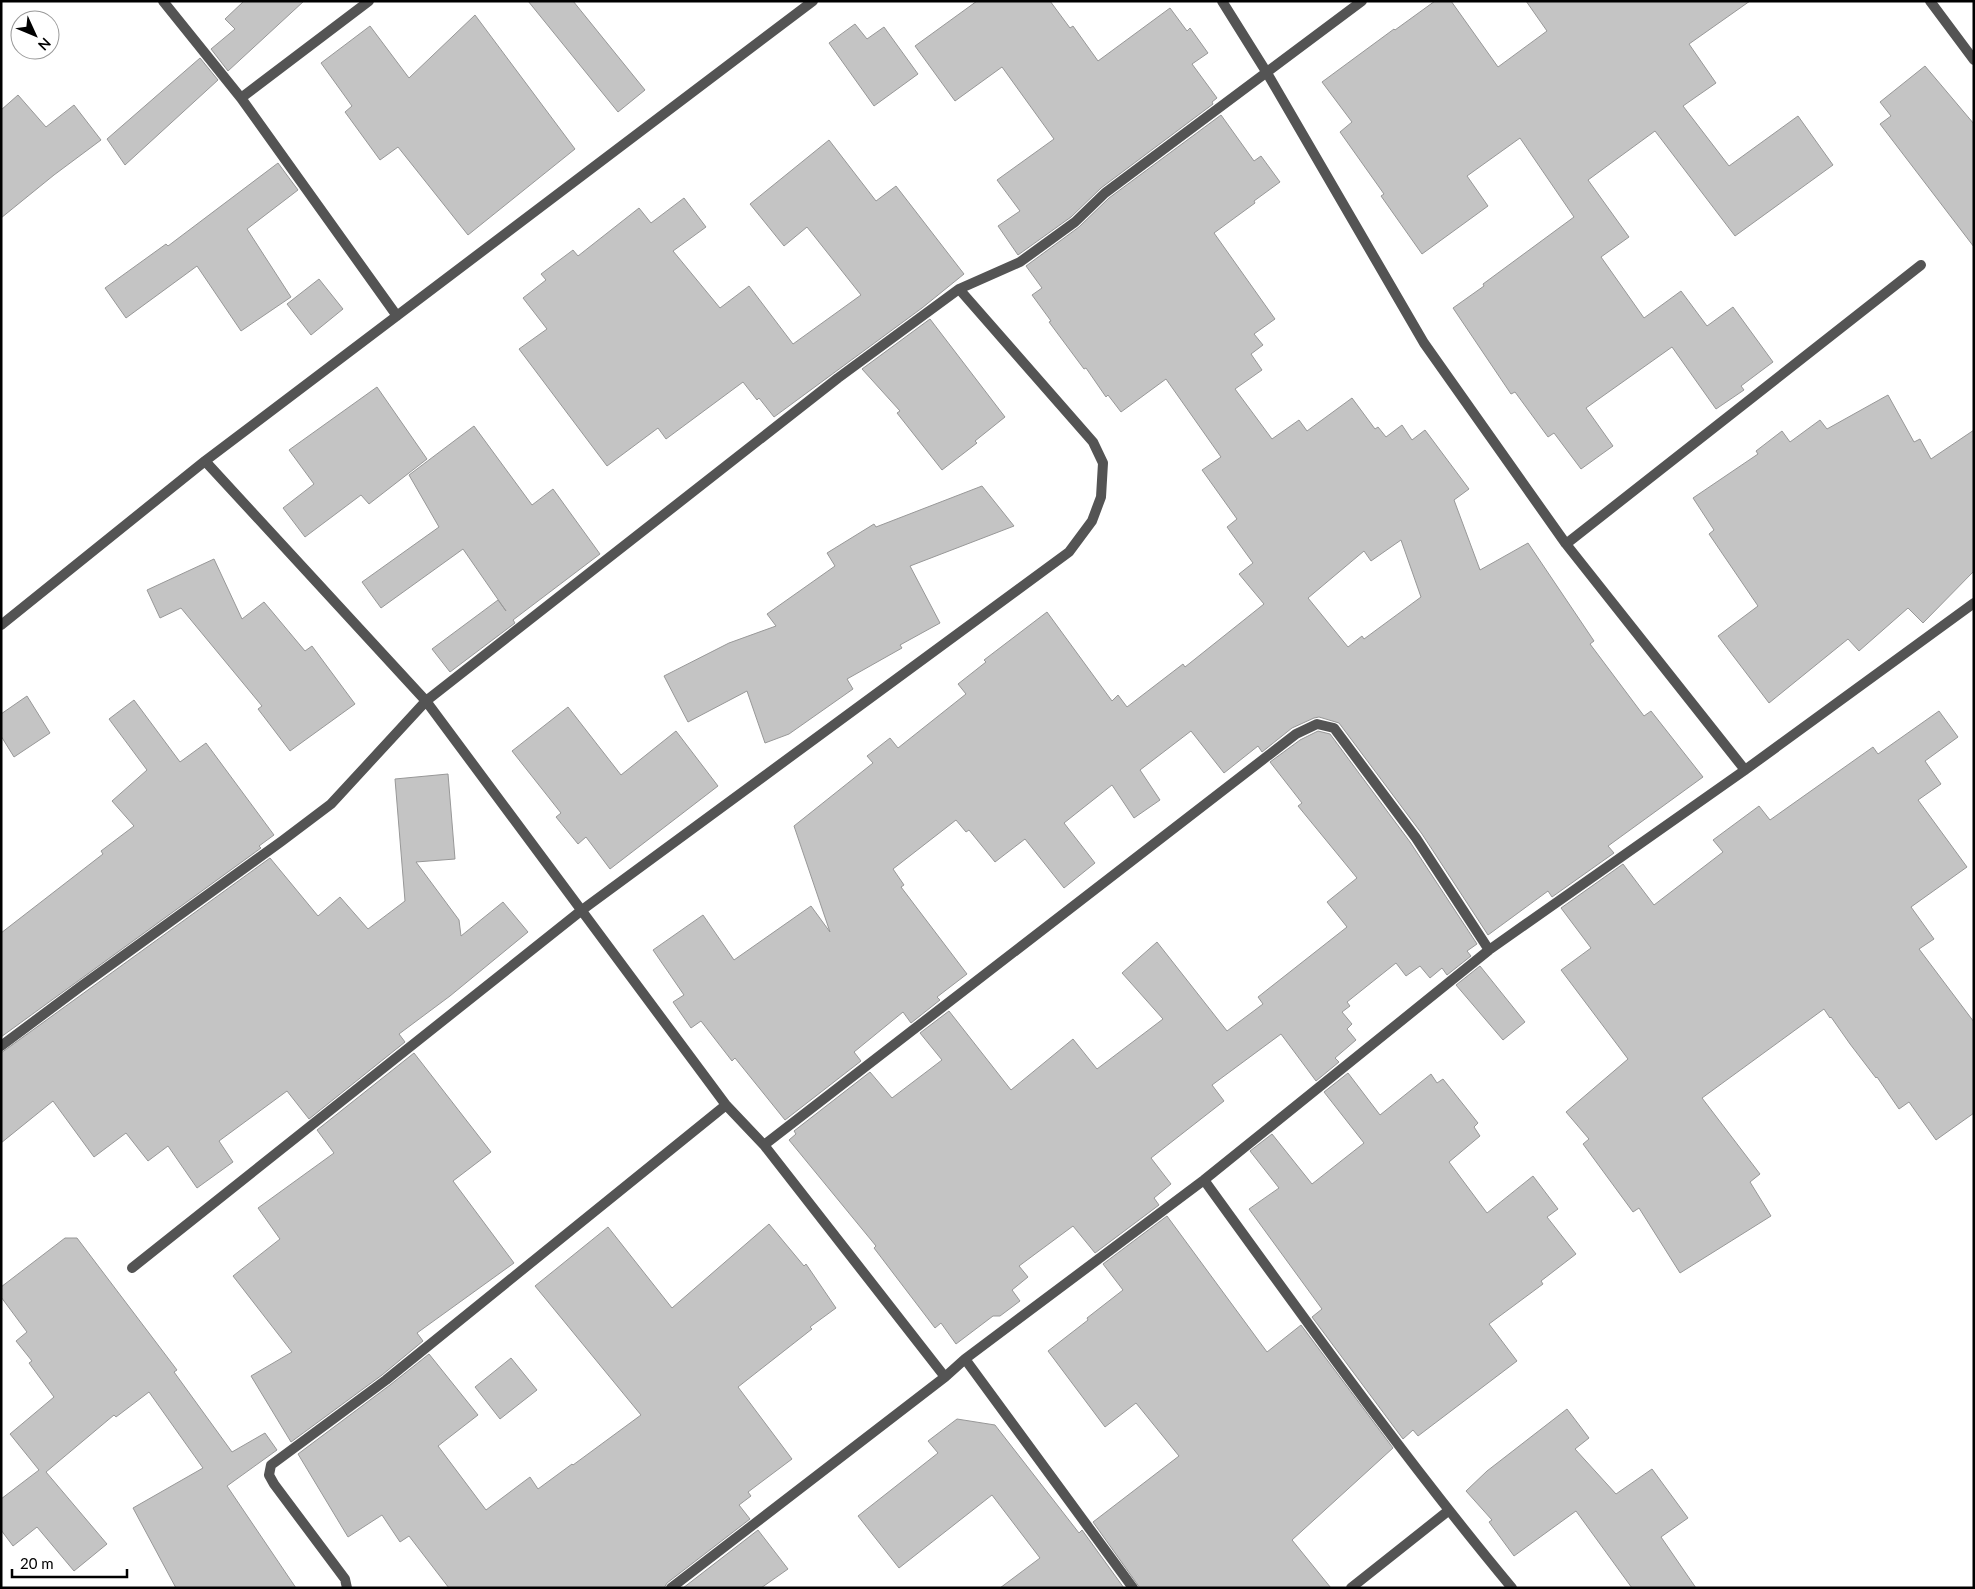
<svg xmlns="http://www.w3.org/2000/svg" width="1975" height="1589" font-family="Lato,sans-serif">
<style>
.building{fill:#c4c4c4;stroke:#989898;fill-rule:evenodd}
.lines{fill:none;stroke-linecap:round;stroke-linejoin:round}
.street{stroke:#545454;stroke-width:10}
</style>
<rect width="100%" height="100%" fill="#fff"/>
<!-- building -->
<path class="building" d="M244 1H304L228 71 211 49 235 29 225 19Z
M528 1H573L645 90 618 112Z
M977 1H1050L1070 28 1073 26 1098 61 1170 8 1187 31 1190 28 1208 53 1192 64 1217 98 1212 102 1213 104 1101 188 1071 217 1018 255 998 226 1020 211 997 180 1054 139 1002 67 955 101 915 46Z
M1435 1H1451L1498 67 1547 31 1526 1H1750L1689 44 1716 83 1683 106 1729 166 1798 116 1833 165 1735 236 1655 131 1588 180 1629 237 1601 257 1644 318 1681 291 1707 326 1733 307 1773 362 1741 386 1744 390 1716 409 1672 347 1586 408 1613 446 1581 469 1554 433 1548 437 1515 392 1511 394 1453 308 1484 286 1483 284 1574 217 1520 138 1467 176 1488 206 1422 254 1381 196 1384 194 1340 132 1352 122 1322 82 1394 29 1395 30Z
M475 15 575 149 468 235 398 147 380 160 345 112 352 106 321 63 370 26 409 78Z
M855 24 867 39 884 27 918 74 874 106 829 43Z
M200 58 218 80 125 165 107 139Z
M1925 66 1974 124V247L1880 124 1891 116 1880 102Z
M18 95 46 127 74 105 101 140 54 175 1 218V110Z
M1221 115 1254 161 1261 156 1280 182 1254 201 1255 203 1214 233 1275 319 1254 334 1263 345 1251 354 1262 370 1235 389 1272 439 1299 420 1307 431 1352 398 1375 429 1378 427 1386 437 1402 425 1412 440 1425 430 1469 489 1454 500 1480 570 1528 543 1594 641 1590 644 1644 716 1651 711 1703 777 1608 846 1614 853 1552 897 1548 891 1488 935 1422 834 1339 723 1319 717 1314 718 1292 728 1262 752 1258 746 1224 773 1191 731 1140 770 1160 800 1134 818 1112 785 1064 823 1095 863 1064 888 1025 839 995 862 969 830 966 832 956 820 893 869 904 885 901 887 967 974 937 997 940 1000 911 1023 903 1012 854 1052 861 1061 785 1120 735 1058 732 1061 701 1021 691 1028 673 1002 684 995 653 950 703 915 734 960 811 906 830 932 794 826 873 763 867 756 890 738 898 748 966 694 958 684 986 662 984 660 1047 612 1112 701 1118 695 1127 707 1183 664 1185 667 1264 604 1239 574 1253 563 1227 527 1237 519 1202 470 1221 457 1166 379 1121 412 1108 395 1106 397 1086 368 1084 369 1049 322 1051 321 1032 295 1042 288 1026 266 1079 227 1109 198ZM1401 540 1421 597 1364 639 1362 636 1348 647 1308 598 1364 551 1371 561Z
M829 140 876 201 896 186 964 274 922 308 774 417 759 398 757 400 743 382 666 439 658 428 607 466 519 349 547 329 523 298 546 280 541 274 573 250 578 256 639 208 651 223 684 198 706 227 673 251 720 308 749 286 793 344 861 295 807 227 784 246 750 204Z
M278 163 298 190 247 229 291 297 241 331 197 266 126 318 105 288 166 244 168 246Z
M319 279 343 309 311 335 287 304Z
M930 319 1005 417 975 441 977 443 942 470 897 413 900 411 862 369Z
M377 387 427 459 369 504 361 495 305 537 283 508 314 484 289 450Z
M1888 395 1914 442 1920 439 1931 459 1974 430V571L1923 623 1908 608 1859 651 1848 639 1769 703 1718 636 1758 606 1709 534 1714 530 1693 498 1758 454 1756 451 1782 431 1790 442 1820 420 1827 429Z
M474 426 532 505 553 489 600 554 513 620 515 623 450 672 432 649 498 600 506 611 463 549 381 608 362 582 439 527 409 475Z
M982 486 1014 526 910 566 940 623 900 645 902 648 847 679 853 689 789 734 765 743 747 691 688 722 664 676 729 643 776 626 767 614 835 566 827 553 874 524 876 527Z
M214 559 242 619 264 602 305 651 312 646 355 704 290 751 258 709 262 706 181 608 160 618 147 590Z
M27 696 50 733 14 757 1 736V714Z
M134 700 180 762 206 743 274 835 259 846 261 848 1 1037V933L103 854 101 851 134 826 112 801 147 770 109 719Z
M568 707 621 775 676 731 718 786 610 869 586 837 578 844 556 817 561 813 512 751Z
M1939 711 1958 737 1925 761 1941 784 1918 800 1967 867 1911 907 1934 939 1919 949 1974 1022V1113L1936 1140 1909 1102 1899 1109 1877 1077 1876 1078 1850 1044 1831 1017 1830 1018 1824 1009 1702 1098 1760 1174 1750 1182 1771 1216 1680 1273 1639 1208 1633 1212 1583 1144 1589 1139 1566 1112 1628 1059 1561 970 1591 948 1561 908 1623 864 1654 905 1723 852 1713 840 1759 806 1770 820 1873 747 1878 754Z
M1318 731 1330 734 1410 842 1477 944 1467 951 1471 956 1447 975 1442 968 1430 978 1420 966 1406 976 1396 963 1347 1002 1350 1006 1342 1012 1352 1024 1347 1029 1356 1040 1335 1058 1339 1062 1316 1081 1281 1034 1212 1085 1224 1101 1151 1158 1171 1184 1154 1198 1159 1205 1095 1253 1073 1226 1019 1266 1028 1277 1012 1290 1020 1301 1000 1316H993L956 1344 941 1323 935 1328 874 1248 876 1246 789 1140 796 1134 794 1131 870 1072 892 1098 942 1060 920 1033 949 1011 1011 1090 1073 1039 1097 1069 1163 1019 1122 973 1157 942 1227 1031 1263 1004 1258 997 1347 927 1327 902 1357 878 1298 806 1302 803 1270 762 1300 740Z
M448 774 455 859 416 862 459 920 461 936 503 902 528 932 450 996 399 1034 405 1042 309 1119 287 1091 219 1141 233 1162 197 1188 168 1146 148 1161 126 1133 94 1157 53 1101 1 1143V1053L270 858 318 916 340 897 368 929 405 901 395 779Z
M1480 966 1525 1022 1503 1040 1456 985Z
M414 1053 491 1152 453 1181 514 1263 417 1333 423 1341 382 1375 291 1442 251 1376 292 1352 233 1276 280 1239 258 1208 334 1153 317 1130Z
M1348 1073 1380 1115 1431 1074 1437 1083 1443 1079 1478 1123 1474 1127 1480 1136 1449 1162 1487 1213 1533 1176 1558 1209 1547 1217 1576 1254 1541 1281 1543 1284 1489 1324 1517 1361 1418 1436 1413 1430 1403 1439 1312 1317 1322 1309 1249 1209 1279 1188 1250 1151 1272 1134 1312 1184 1364 1143 1324 1092Z
M1167 1216 1267 1352 1301 1325 1393 1448 1292 1540 1331 1588H1140L1093 1522 1179 1456 1136 1403 1105 1427 1048 1351 1088 1320 1087 1318 1123 1290 1103 1264Z
M769 1224 804 1266 806 1264 836 1308 810 1327 812 1329 738 1387 792 1459 748 1492 751 1496 739 1505 750 1519 667 1583 664 1588H449L409 1536 400 1542 382 1515 348 1537 298 1454 390 1385 429 1354 478 1415 438 1446 486 1510 530 1477 538 1489 572 1464 573 1465 641 1415 535 1286 608 1227 672 1308Z
M65 1238H77L177 1370 174 1372 232 1452 265 1433 277 1450 227 1486 296 1588H176L133 1508 203 1468 149 1392 116 1417 114 1415 46 1472 107 1544 74 1571 37 1527 13 1546 1 1530V1499L39 1470 10 1434 54 1397 29 1363 32 1361 16 1341 27 1332 1 1297V1287Z
M511 1358 537 1390 500 1419 475 1387Z
M1567 1409 1589 1438 1575 1449 1616 1494 1652 1469 1688 1518 1661 1537 1696 1588H1632L1576 1511 1514 1556 1489 1522 1492 1520 1466 1491 1487 1471Z
M957 1419 995 1425 1079 1533 1082 1530 1124 1588H1000L1040 1558 992 1495 899 1568 858 1516 938 1453 928 1441Z
M758 1530 788 1569 761 1588H683Z"/>
<g class="lines">
<!-- street -->
<path class="street" d="M163 1 241 98 397 316
M1222 1 1267 73 1424 343 1566 544 1745 770
M1930 1 1974 60
M241 98 369 1
M205 461 426 701 726 1105 764 1145 945 1377
M1566 544 1921 265
M1 625 205 461 813 1
M1 1046 80 987 282 841 331 804 426 701 838 378 959 289 1020 262 1075 222 1105 193 1362 1
M764 1145 1296 734 1317 724 1334 728 1416 838 1489 950
M1204 1180C1304 1318 1403 1457 1512 1588
M132 1268 582 910 1069 552 1092 521 1101 497 1103 463 1093 442 959 289
M965 1359 1133 1588
M347 1588 345 1579 274 1484 269 1475 271 1465 386 1380 726 1105
M671 1588 945 1377 965 1359 1204 1180 1489 950 1745 770 1974 603
M1351 1588 1448 1511"/>
</g>
<!-- border -->
<rect width="1975" height="1589" fill="none" stroke="#000000" stroke-width="5"/>
<!-- north arrow -->
<g transform="translate(35 35) rotate(134)"><circle r="24" fill="#ffffff" stroke="#999999"/>
<path d="M0-4L9 19L0 12L-9 19Z" fill="#000000"/>
<text y="-8" font-size="14" font-weight="bold" text-anchor="middle" fill="#000000">N</text>
</g>
<!-- scale -->
<path d="M12 1569v8h115v-8" fill="none" stroke="#000000" stroke-width="2.5"/>
<text x="20" y="1569" font-size="15" fill="#000000" stroke="#ffffff" stroke-width="4" paint-order="stroke">20 m</text>
</svg>
